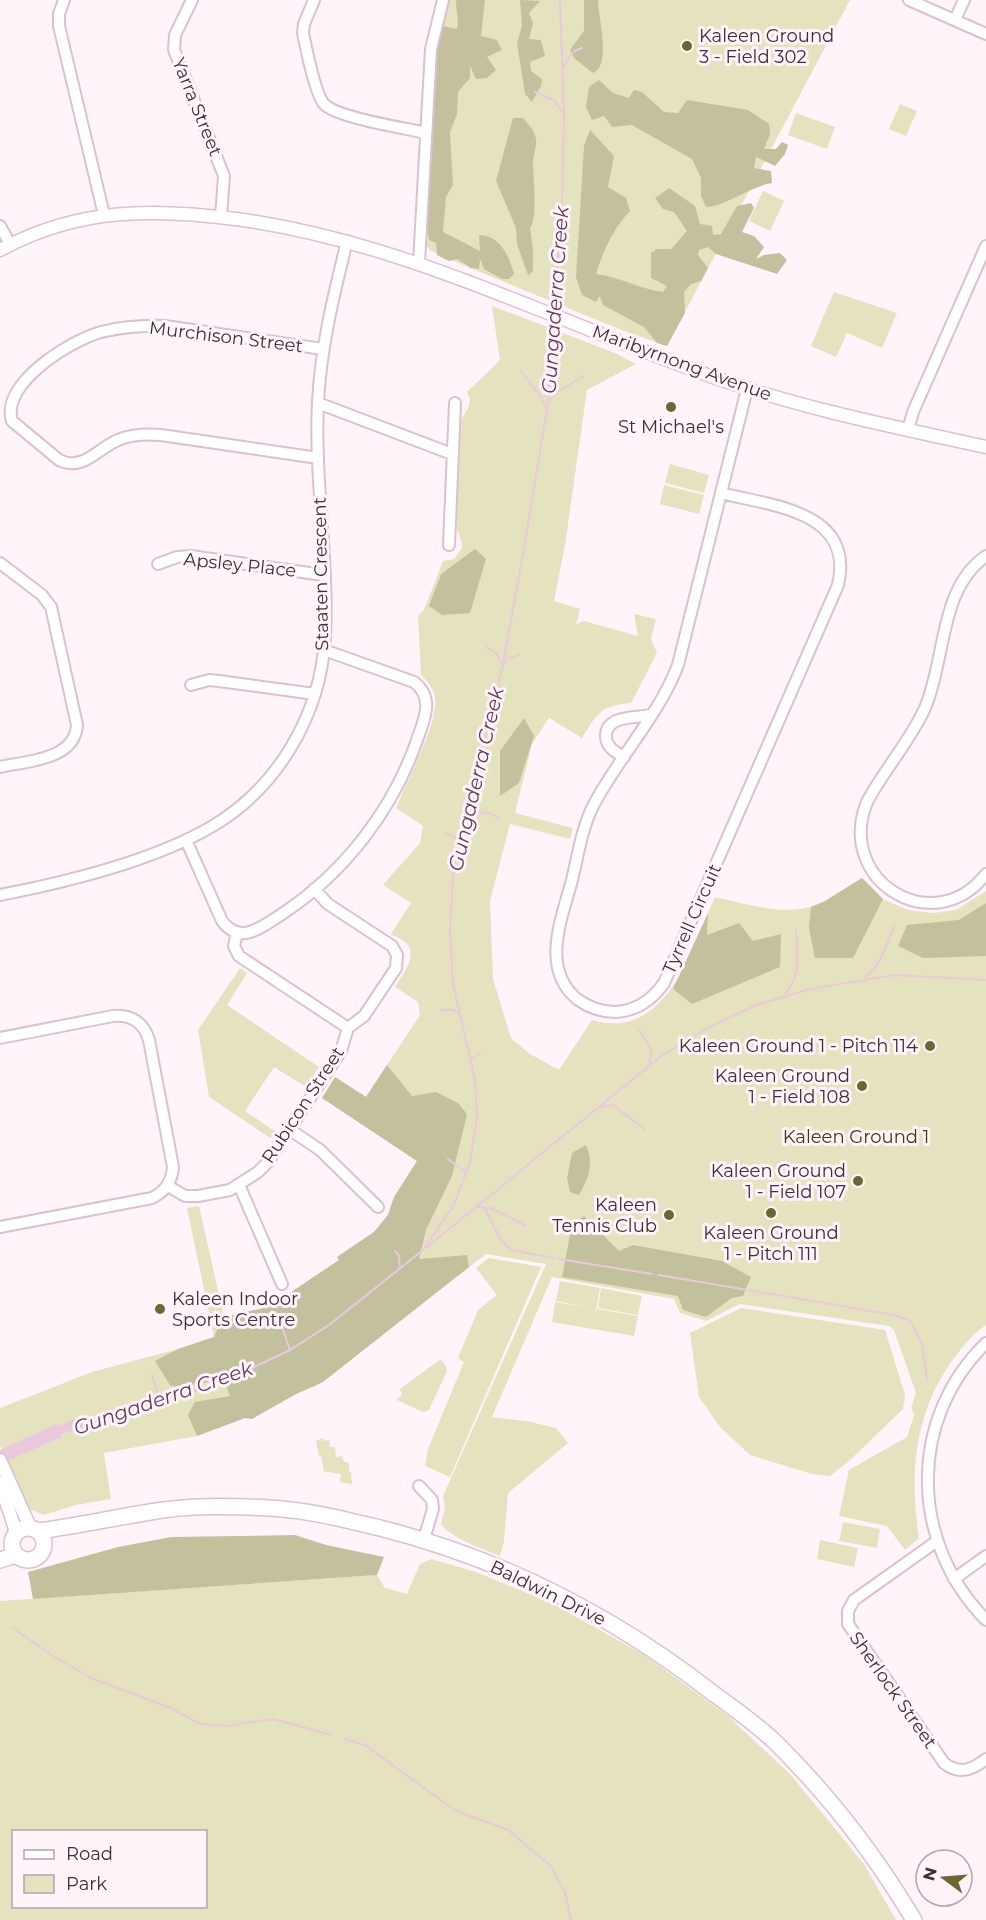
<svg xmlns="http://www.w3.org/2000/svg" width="986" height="1920" font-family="Montserrat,sans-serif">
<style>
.green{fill:#e5e2bf;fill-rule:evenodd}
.forest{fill:#c3c09e}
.water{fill:#ebc9dd}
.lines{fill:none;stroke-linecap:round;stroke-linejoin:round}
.stream{stroke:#ebc9dd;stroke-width:2}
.minor-casing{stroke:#dbc1d0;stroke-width:14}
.tertiary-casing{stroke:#dbc1d0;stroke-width:15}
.secondary-casing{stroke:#dbc1d0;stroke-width:18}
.minor{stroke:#fff;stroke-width:10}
.tertiary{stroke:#fff;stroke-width:12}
.secondary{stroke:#fff;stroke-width:15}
.poi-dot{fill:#6c6633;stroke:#fef4fa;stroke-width:2}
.labels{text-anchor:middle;stroke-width:6;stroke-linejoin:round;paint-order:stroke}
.poi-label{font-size:18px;fill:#3a3036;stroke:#fef4fa;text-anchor:end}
.street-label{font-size:18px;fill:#3a3036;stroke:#fef4fa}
.park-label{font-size:18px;fill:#403b10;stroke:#fef4fa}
.water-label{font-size:20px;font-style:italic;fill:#673a57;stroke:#fef4fa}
</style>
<rect width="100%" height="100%" fill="#fef4fa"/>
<!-- green -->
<path class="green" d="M447 0H850L667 346 624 331 446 258 429 250 427 245 434 51Z
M900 104 917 111 906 136 889 129Z
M796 113 835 127 827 149 788 135Z
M763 191 784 201 770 231 749 221Z
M834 292 897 313 882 348 847 333 836 357 811 346Z
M492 306 615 353 636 364 587 390 565 545 554 601 580 609 576 624 584 621 638 636 634 614 656 619 651 639 657 653 631 703C599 706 598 713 582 738L549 718 532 744 515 813 573 828 570 839 510 824 490 901 493 979 511 1038 530 1054 559 1070 592 1020C667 1042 692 948 715 897 751 905 791 919 826 901 838 894 850 885 862 878L883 899 908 910 934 913 956 910 986 891V1325C974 1333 963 1346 954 1358 914 1413 909 1473 919 1538L905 1550 887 1526 839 1516 849 1470 907 1437 914 1415 911 1408 916 1393 894 1330 889 1326 740 1304 706 1321 680 1313 674 1299 552 1277 492 1417 531 1422 556 1428 568 1443 508 1493 504 1541 500 1556C481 1548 454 1540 441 1524L445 1508 443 1496 546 1264 486 1254 316 1386 296 1394 252 1419 245 1418 197 1436 104 1453 111 1499 76 1505 44 1515 29 1509 0 1446V1408L92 1372 178 1349 214 1337 187 1208 199 1206 224 1317 269 1307 339 1260 337 1257 374 1232 388 1215 394 1197 417 1161 322 1098 335 1077 366 1097 420 1015 418 1002 395 987C401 977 417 957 408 945 404 940 396 937 391 934L411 903 383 885 420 843 423 826 396 808C406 783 439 722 435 698 433 687 428 682 421 675L418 616 424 610 443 561 454 559 462 548V543L456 526 459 424 469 406 470 399 467 392 500 360Z
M670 464 709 475 704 493 665 483Z
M664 485 704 495 699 514 660 504Z
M240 968 247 973 227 1005 319 1067 306 1087 274 1067 245 1111 276 1132 270 1138 209 1097 198 1030Z
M489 1258 541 1267 450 1477 425 1466 428 1449 464 1362 458 1358 478 1310 497 1295 476 1268Z
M560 1281 600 1288 595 1316 597 1309 638 1316 634 1336 552 1322 555 1302 591 1308 556 1301Z
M601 1288 642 1296 638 1315 598 1308Z
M741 1308 885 1330 905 1395 903 1409 849 1461 830 1476 812 1474 750 1455 720 1427 699 1397 690 1333Z
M441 1359 446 1366 447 1371 429 1410 423 1412 397 1400 402 1394 400 1389Z
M323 1438 324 1441 329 1440 330 1447H335L336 1457 342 1456 344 1462H348L350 1470 348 1471 351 1472 352 1484 340 1482 341 1474 322 1471 324 1470 321 1456H319L316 1441Z
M843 1522 880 1529 877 1548 839 1541Z
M820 1540 858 1548 854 1567 817 1559Z
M431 1559 476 1572 551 1603 643 1654 728 1716 790 1774 864 1864 896 1920H0V1601L377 1575 385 1588 407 1594 420 1564ZM14 1832H206V1906H14Z"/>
<!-- forest -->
<path class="forest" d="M456 0H485L481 36 497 40 502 50 487 57 496 70 487 78 476 79 470 66V78L458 92 457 114 450 132 453 185 446 197 443 232 480 251 479 235C500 235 509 256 514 274L509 279H502L484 269 480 259 479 269 471 268 457 259 449 261 437 255 436 243 429 240 426 227 436 43 443 26 457 29C459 19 456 11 456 0Z
M520 0 540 1 529 13 533 23 529 39 541 40 545 56 530 62 531 71 542 79 541 86 532 102 525 94 517 43 522 26Z
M584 0H598C598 17 612 65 593 73L574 58 570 50 584 31Z
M599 80 613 93 629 98 634 90 642 92 664 112 678 113 687 100 748 110 769 124 770 134 764 149H776L782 142 788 145 785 154 775 166 756 157 754 168 771 171 772 183C748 187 727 206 706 207L701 196V178L692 159 632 125 612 127 604 116 592 120 586 107 589 87Z
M513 118H523C528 123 535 132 536 139 537 146 533 155 533 163 533 178 538 218 530 228L533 249V271L528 275 517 244 516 228 496 181Z
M590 130 614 156 608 187 626 198 630 211C613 229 603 251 596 274 621 277 639 289 663 292L667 286 651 278V253L657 249H671L687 231 674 212 663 209 655 198 669 188 695 206 700 224 712 226 713 235 721 234 737 206 751 203 754 208 742 232 754 236 764 247 756 259 764 255 780 253 787 260 777 274 716 254 708 247 699 250 698 255 708 268 701 281 691 284 684 292 685 313 667 346 657 343 644 327 603 305 600 296 596 302 582 295 576 277 584 146Z
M475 549 486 559 470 613 442 615 429 606 441 574Z
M524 718 534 736 519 783 500 796V751Z
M862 878 883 899 853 958H815L809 928 811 907 825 901Z
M986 903V956L923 958 898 946 907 925 959 920Z
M708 913 707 935 739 923 753 941 781 934 780 967 692 1004 673 989Z
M387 1065 412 1096 436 1092 458 1103 467 1114 452 1176 426 1230 419 1259 467 1255 469 1267 323 1382 296 1394 252 1419 245 1418 197 1436 188 1415 195 1402 230 1396 223 1378 180 1388 170 1385 155 1361 178 1349 214 1337 223 1317 269 1307 339 1260 337 1257 374 1232 388 1215 394 1197 417 1161 322 1098 335 1077 366 1097Z
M586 1145C594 1163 589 1178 579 1195L570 1192 567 1178 572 1153Z
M584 1216 619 1251 633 1245 722 1261 751 1277 743 1296 732 1298 706 1317 683 1310 678 1296 562 1277 572 1224Z
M295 1535 326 1545 384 1557 377 1575 33 1599 28 1572 118 1547 171 1537Z"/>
<!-- water -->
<path class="water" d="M81 1416 85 1426 61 1434 62 1437 0 1464V1450L57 1424 59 1426Z"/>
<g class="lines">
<!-- stream -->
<path class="stream" d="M563 69C567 59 571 51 582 48
M535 92 555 101 564 115
M554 312 562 203 564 116 560 0
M520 370 541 397 547 410
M550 400 557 392 584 376
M486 647 496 653 503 665 507 659 519 655
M465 820C477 808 487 812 500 818
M445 833 459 839
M865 977C881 966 887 943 894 926
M784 995C802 975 797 955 796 930
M441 1010H454L458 1014
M638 1028 652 1051 649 1066
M471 1059 480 1054
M601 1107 613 1105 644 1129
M448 1159 467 1173
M476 1207 491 1208 526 1226
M484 1207 501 1240 511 1250 554 1258
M426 1248 660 1057 706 1029 754 1006 810 989 895 975 986 980
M395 1251 399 1256 400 1268
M559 1259 652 1274
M659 1275 895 1315 911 1321 922 1345 927 1381
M282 1327 290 1350
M152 1375 159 1400
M81 1423 189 1393 231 1378 290 1350 329 1325 423 1250 453 1206 458 1194 470 1162 477 1117 475 1080 453 984 450 930 453 876 459 839 503 665 524 548 548 403 554 320
M13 1628 53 1656 91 1678 171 1708 200 1724 227 1726 273 1719 332 1735
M345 1739 365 1745 456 1811 508 1830 551 1866 565 1892 571 1920"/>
<defs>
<path id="minor" d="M64 0 59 14V26L104 215
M192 0 175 35 174 50 224 176 221 217
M314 0 304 24 303 33C306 48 315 94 324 104 337 118 405 128 426 133
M909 0 986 34
M955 20 964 0
M0 226 10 244
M419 263 431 49 443 0
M318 403 452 454
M908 430 913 412 986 246
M318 458 161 435C147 434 132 434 118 440 98 448 83 472 59 460L12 421C0 383 72 340 101 332 122 327 143 325 165 326L323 349
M721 493 678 665C659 715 618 758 593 806 582 828 578 855 572 880 562 918 540 968 577 999 588 1007 601 1012 615 1012 636 1011 652 1000 664 983L838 585C855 511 772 506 721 493L747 389
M449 545 455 403
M986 556C939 588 946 659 925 708 910 741 884 770 867 802 835 881 934 941 986 874
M0 563 42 595 51 607 77 725C75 760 27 761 0 767
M158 564 177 557 191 556 323 575
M191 685 209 680 219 681 315 694
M624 757C615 752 606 747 606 736 606 715 636 718 650 715
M186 840 222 921C228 929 236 934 246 933 258 931 271 921 282 914 344 873 393 810 417 740 424 720 435 698 414 682L324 650
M0 895C67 882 151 862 211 827 278 788 321 714 325 637 329 559 314 480 318 401 321 346 334 294 347 241
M237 932 234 946 239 956 348 1028
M0 1038 113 1016C131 1014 144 1023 149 1040L173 1167C172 1181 166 1191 152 1198L0 1227
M289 1129 320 1150 378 1207
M239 1185 282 1284
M168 1186 185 1196H198L230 1190 258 1172 268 1162 341 1051 348 1028 364 1016 396 968 397 955 392 946 328 904 314 889
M986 1343C907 1420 910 1543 986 1620
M419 1486 432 1500 433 1509 424 1539
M937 1541 854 1600 848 1611V1624L944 1763C959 1775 972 1770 986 1759
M954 1579 986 1556"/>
<path id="tertiary" d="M0 250C77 208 152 208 236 219 406 242 556 322 716 378 804 409 895 427 986 447
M0 1460 30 1527
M0 1483 16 1532"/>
<path id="secondary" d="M12 1544a16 16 0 1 1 32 0a16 16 0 1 1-32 0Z
M39 1531C77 1526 113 1518 150 1512 189 1505 230 1506 269 1508 307 1510 343 1519 380 1528 503 1559 614 1616 714 1694 735 1709 756 1724 775 1742 829 1795 875 1855 914 1920
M0 1560 16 1555"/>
</defs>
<!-- minor casing -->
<use href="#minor" class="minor-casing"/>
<!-- tertiary casing -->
<use href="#tertiary" class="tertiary-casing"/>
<!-- secondary casing -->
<use href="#secondary" class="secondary-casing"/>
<!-- minor -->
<use href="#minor" class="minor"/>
<!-- tertiary -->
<use href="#tertiary" class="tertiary"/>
<!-- secondary -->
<use href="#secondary" class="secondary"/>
</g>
<!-- markers -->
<g class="poi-dot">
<circle cx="687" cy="46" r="6"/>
<circle cx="671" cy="407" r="6"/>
<circle cx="930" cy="1046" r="6"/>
<circle cx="862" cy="1086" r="6"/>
<circle cx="858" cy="1181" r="6"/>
<circle cx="771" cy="1213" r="6"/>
<circle cx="669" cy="1215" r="6"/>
<circle cx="160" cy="1309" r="6"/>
</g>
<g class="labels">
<!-- poi labels -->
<g class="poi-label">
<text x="699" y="42" text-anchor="start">Kaleen Ground<tspan x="699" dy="21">3 - Field 302</tspan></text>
<text x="671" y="433" text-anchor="middle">St Michael's</text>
<text x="918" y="1052">Kaleen Ground 1 - Pitch 114</text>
<text x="850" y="1082">Kaleen Ground<tspan x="850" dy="21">1 - Field 108</tspan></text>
<text x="846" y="1177">Kaleen Ground<tspan x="846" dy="21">1 - Field 107</tspan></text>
<text x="657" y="1211">Kaleen<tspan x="657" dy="21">Tennis Club</tspan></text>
<text x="771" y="1239" text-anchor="middle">Kaleen Ground<tspan x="771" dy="21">1 - Pitch 111</tspan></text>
<text x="172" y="1305" text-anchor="start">Kaleen Indoor<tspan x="172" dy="21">Sports Centre</tspan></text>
</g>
<!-- street labels -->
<g class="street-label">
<text transform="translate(197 107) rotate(68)" y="6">Yarra Street</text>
<text transform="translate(226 337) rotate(7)" y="6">Murchison Street</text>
<text transform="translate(682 363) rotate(20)" y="6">Maribyrnong Avenue</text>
<text transform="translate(240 565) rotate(6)" y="6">Apsley Place</text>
<text transform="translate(321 574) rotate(-91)" y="6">Staaten Crescent</text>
<text transform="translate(692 919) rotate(-66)" y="6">Tyrrell Circuit</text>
<text transform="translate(303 1105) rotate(-57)" y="6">Rubicon Street</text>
<text transform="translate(548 1593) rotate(26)" y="6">Baldwin Drive</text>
<text transform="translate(893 1690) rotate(55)" y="6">Sherlock Street</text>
</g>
<!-- park labels -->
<g class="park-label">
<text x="856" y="1143">Kaleen Ground 1</text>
</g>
<!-- water labels -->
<g class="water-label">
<text transform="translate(555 300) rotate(-86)" y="7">Gungaderra Creek</text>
<text transform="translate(476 779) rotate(-77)" y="7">Gungaderra Creek</text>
<text transform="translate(163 1398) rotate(-19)" y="7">Gungaderra Creek</text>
</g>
</g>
<!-- legend -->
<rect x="12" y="1830" width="195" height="78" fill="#fef4fa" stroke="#b0a6ac" stroke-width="1.5"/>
<rect x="24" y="1850" width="30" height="9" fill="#ffffff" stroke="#b0a6ac" stroke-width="1.5"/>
<text x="66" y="1860" font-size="18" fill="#3a3036">Road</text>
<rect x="24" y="1875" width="30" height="18" fill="#e5e2bf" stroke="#b0a6ac" stroke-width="1.5"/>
<text x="66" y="1890" font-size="18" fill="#3a3036">Park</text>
<!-- north arrow -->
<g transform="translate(944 1878) rotate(286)"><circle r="28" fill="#fef4fa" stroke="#b0a6ac" stroke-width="1.5"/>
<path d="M0-4.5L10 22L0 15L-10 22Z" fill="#6c6633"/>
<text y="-9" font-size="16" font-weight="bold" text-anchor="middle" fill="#3a3036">N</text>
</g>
</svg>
